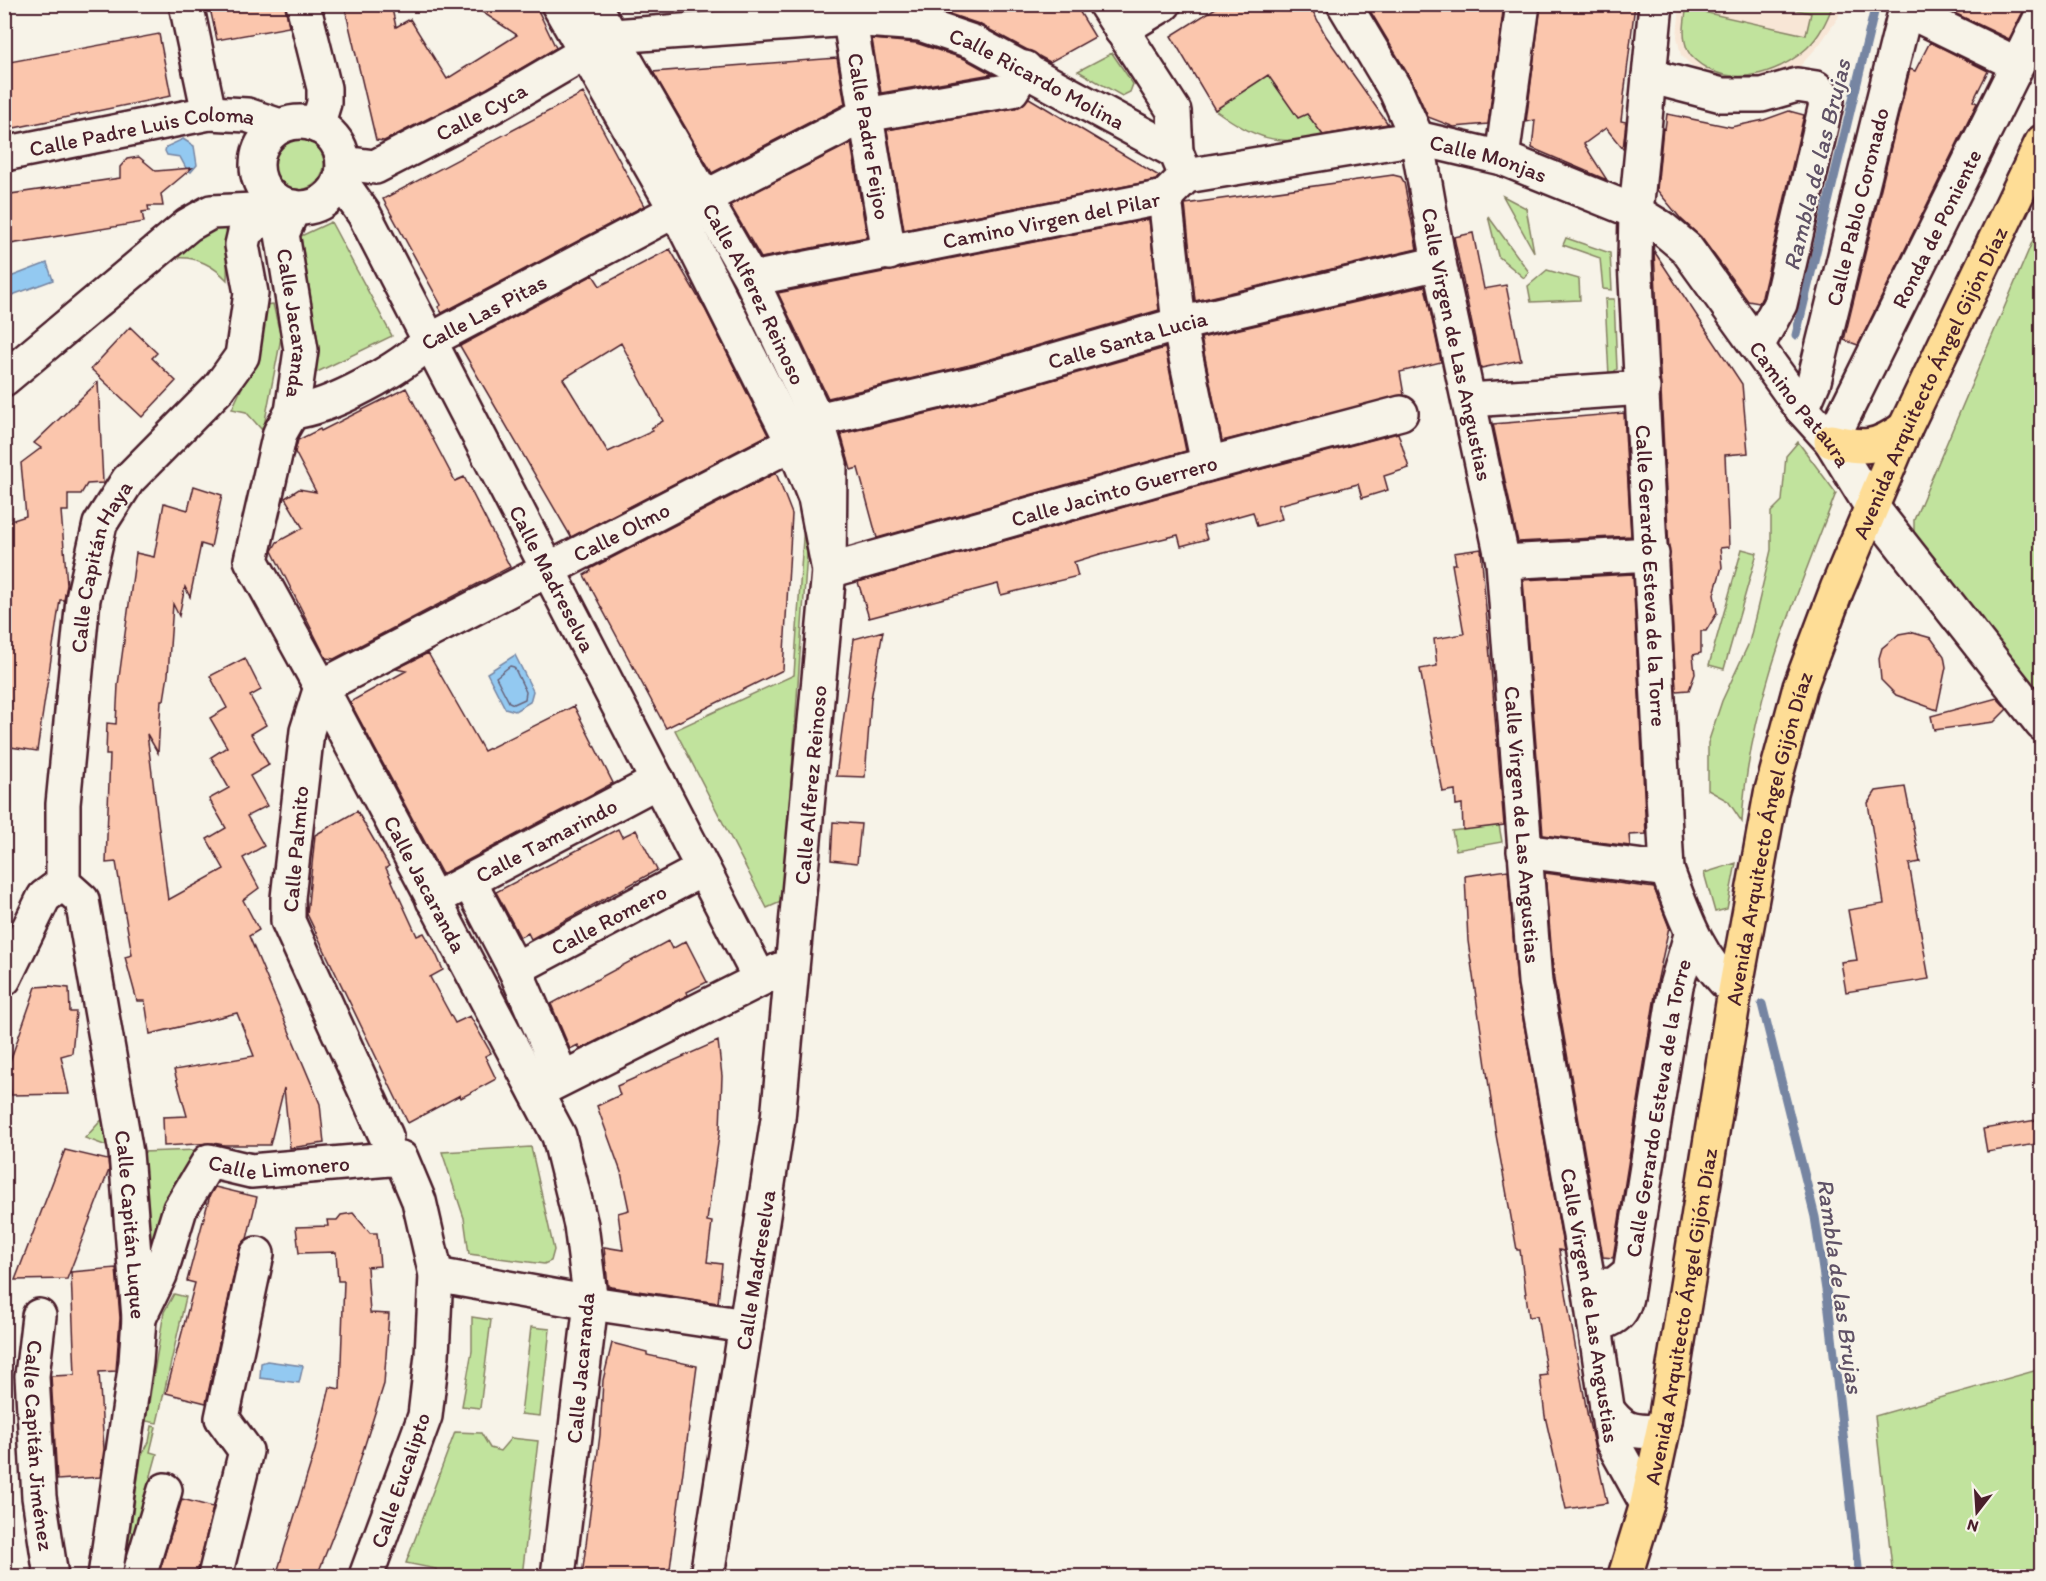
<svg xmlns="http://www.w3.org/2000/svg" width="2046" height="1581" font-family="Itim,sans-serif">
<style>
.built{fill:#f8e6d6}
.green{fill:#c1e39d;stroke:#868164;stroke-width:1.5}
.water{fill:#93c9f1;stroke:#7685a2;stroke-width:1.5}
.lines{fill:none;stroke-linecap:round;stroke-linejoin:round}
.shore{stroke:#67637a;stroke-width:1.5}
.stream{stroke:#7685a2;stroke-width:9}
.building{fill:#fbc6ad;stroke:#4a1f2b;stroke-width:1.5;fill-rule:evenodd}
.minor-casing{stroke:#4a1f2b;stroke-width:38}
.major-casing{stroke:#4a1f2b;stroke-width:38}
.minor{stroke:#f7f3e8;stroke-width:33}
.major{stroke:#fedd96;stroke-width:33}
.labels{text-anchor:middle;stroke-width:4.5;stroke-linejoin:round;paint-order:stroke}
.street-label{font-size:22px;fill:#4a1f2b;stroke:#f7f3e8}
.water-label{font-size:24px;font-style:italic;fill:#605266;stroke:#f7f3e8}
</style>
<rect width="100%" height="100%" fill="#f7f3e8"/>
<filter id="ink" filterUnits="userSpaceOnUse"><feTurbulence type="fractalNoise" baseFrequency=".0167" numOctaves="2"/><feDisplacementMap in="SourceGraphic" scale="12" xChannelSelector="R" yChannelSelector="G"/><feConvolveMatrix kernelMatrix="1 2 1 2 8 2 1 2 1" color-interpolation-filters="sRGB"/></filter>
<g filter="url(#ink)">
<!-- built -->
<path class="built" d="M1680 5H1842L1838 18 1819 45 1800 66 1769 79 1715 80 1697 71 1681 55 1677 37Z"/>
<!-- green -->
<path class="green" d="M1687 5H1704L1703 12 1806 35 1811 13 1773 5H1833C1827 20 1820 36 1807 48 1782 71 1740 86 1708 69 1701 65 1691 58 1688 51 1681 36 1685 19 1687 5Z
M1112 53 1133 84 1130 92 1122 96 1078 71Z
M1268 75 1307 114 1326 139C1271 143 1260 141 1215 110Z
M272 164a26 26 0 1 1 52 0a26 26 0 1 1-52 0Z
M1503 196 1526 208 1534 252Z
M1488 216 1529 272 1524 278 1498 256Z
M2041 221V702L1914 538V520Z
M331 222 392 336 311 375 319 351 301 236Z
M228 227 227 280C214 266 196 256 176 258 191 243 206 228 228 227Z
M1566 238 1610 253 1612 290 1603 289 1600 258 1563 245Z
M1547 270 1579 279 1580 300 1531 302 1528 286Z
M1605 299H1614L1617 369 1609 376Z
M273 304 281 338 263 431 246 412 232 409 256 357 263 305Z
M1798 442 1836 493C1795 599 1748 707 1742 822L1728 801 1708 790V743L1722 701 1749 643 1771 550V512L1782 501 1786 456Z
M805 508 810 509 783 901 767 908 675 730 794 675Z
M1742 549 1757 553 1724 669 1709 665Z
M1499 825 1502 842 1456 850 1452 831Z
M1736 863 1727 909 1715 912 1704 873Z
M109 1112 115 1149 85 1138Z
M531 1147 554 1250 551 1261 544 1264 469 1254 464 1218 442 1152Z
M197 1150 195 1159 149 1270 142 1152Z
M174 1294 186 1297 157 1423 146 1421 164 1312Z
M472 1317 491 1320 480 1408 462 1406 472 1351Z
M531 1327 550 1329 540 1416 521 1414Z
M2041 1369V1576H1893L1875 1416Z
M152 1426 156 1427 150 1452 157 1454 124 1573 141 1457 149 1442Z
M455 1432 481 1433 490 1448 500 1451 511 1438 538 1441 522 1576H436V1569L406 1563Z"/>
<!-- water -->
<path class="water" d="M183 139 194 146 197 165 191 172 187 170 180 157 167 155 165 151 166 147Z
M47 263 53 280 7 297 5 279Z
M515 655 533 691 530 702 515 711 505 708 487 673Z
M267 1361 303 1366 299 1383 260 1378 261 1363Z"/>
<g class="lines">
<!-- shore -->
<path class="shore" d="M510 666 514 667 526 692 525 699 514 704 509 702 496 677Z"/>
<!-- stream -->
<path class="stream" d="M1796 335 1876 4
M1762 1004 1815 1217 1829 1310 1859 1576"/>
</g>
<!-- building -->
<path class="building" d="M209 4H285L289 27 217 40Z
M344 4H391L396 27 410 19 447 79 517 35 470 4H535L556 48 486 89 384 141 376 140Z
M910 4H1075L1095 37 1050 62 979 24 926 6Z
M1222 4H1309L1326 36 1388 124 1323 135 1307 114 1298 118 1268 75 1215 110 1171 36Z
M1366 4H1504L1488 124 1454 127 1428 117 1412 81Z
M1541 4H1635L1621 121 1626 122 1623 149 1606 128 1584 144 1607 180 1532 148 1535 120 1526 122Z
M1949 4H2027L2009 39 1946 9Z
M159 34 171 96 4 130V63Z
M872 39 916 43 965 59 992 74 881 93Z
M1930 42 1988 71 1973 101 1977 103 1858 345 1844 340 1910 69 1915 71Z
M837 58 845 104 712 173 653 72Z
M583 93 644 206 442 313 438 307 441 305 383 199Z
M1029 98 1159 176 1156 180 904 230 887 130 1015 108Z
M1789 111 1804 115 1762 297 1759 303 1748 301 1701 237 1681 219 1657 190 1663 128 1665 129 1667 114 1731 127 1764 120Z
M851 143 867 237 761 258 730 205Z
M139 157 156 171 192 168 161 194 163 206H148L149 211 142 212 144 222 4 245V195L120 178V167L127 159Z
M1393 175 1401 177 1404 182 1417 249 1195 301 1185 204Z
M1149 219 1159 310 974 364 828 398 778 293Z
M1473 233 1484 289 1506 285 1521 360 1481 368 1454 237Z
M670 249 705 309 768 435 571 537 460 346 593 275 600 286ZM621 343 663 421 651 428 653 431 608 452 563 379Z
M1654 251 1742 384 1748 453 1725 455 1729 547 1720 548 1722 567 1714 594 1717 613 1706 631H1701V653L1693 655 1695 674 1689 690 1676 691Z
M1425 286 1441 362 1400 372 1404 395 1222 441 1201 338Z
M130 327 157 353 152 358 176 381 142 417 91 369Z
M1165 348 1186 451 877 538 858 468 851 470 841 434 983 400Z
M98 382 103 483 87 484 81 494H68V511H61L67 585 64 600H60L37 751 4 746V523L26 516 21 463 41 448 34 443Z
M406 388 455 481 464 477 510 567 334 659 326 658 272 551 277 542 303 528 285 498 299 489 316 492 295 452 298 440 320 429 321 431Z
M1624 413 1631 536 1518 542 1493 424Z
M1398 433 1409 468 1384 476 1388 490 1362 498 1358 484 1278 505 1282 519 1257 526 1253 512 1203 526 1207 539 1181 546 1178 535 1100 554 1074 562 1078 576 1001 595 998 584 869 618 858 582 1213 482Z
M776 473 792 514 783 670 666 728 584 575 591 571 590 569Z
M194 486 222 495 211 547 201 544 190 597 185 587 179 616 173 604 168 675 164 700H161L158 753 147 734 168 900 224 869 207 839 226 828 209 799 229 788 211 757 227 747 210 718 227 708 210 676 245 658 261 690 250 696 266 725 251 734 269 765 250 776 267 806 247 816 264 846 243 858 259 888 243 900 259 930 249 936 320 1104 324 1143 290 1148 284 1088 270 1145H224L213 1143 164 1146 163 1117 187 1116 174 1070 254 1056 237 1013 150 1034 145 1001H137L125 957 132 955 116 862 106 863 110 755H106L107 723 116 724 118 685 136 553 154 557 164 503 188 510Z
M1481 549 1504 825 1463 830 1462 804 1456 805 1455 790 1443 792 1420 669 1437 666 1434 639 1464 634 1452 564H1456L1454 553Z
M1633 574 1646 834 1629 835 1630 846 1543 835 1523 580Z
M883 631 871 699 865 777 836 776 854 639Z
M1910 632 1931 638 1944 656 1946 667 1937 710 1896 695 1881 680 1879 658 1882 648 1899 634Z
M428 653 484 751 574 706 613 783 442 874 350 702 406 671 396 669Z
M1997 698 2007 709 1994 722 1934 730 1931 716Z
M1905 787 1920 862 1909 864 1929 979 1846 992 1841 962 1857 960 1848 910 1884 904 1868 803 1876 791Z
M357 811 389 866 386 868 417 936 424 933 436 954 443 970 430 977 443 1001 455 1023 470 1016 491 1053 485 1056 496 1079 461 1098 460 1095 408 1123 307 914 315 835Z
M833 822 861 824 857 863 831 860Z
M618 829 622 837 636 830 657 870 531 939 528 933 520 937 496 892Z
M1508 870 1517 985 1564 1251 1559 1250 1569 1311 1588 1418 1607 1503 1566 1509 1545 1416 1540 1376 1547 1375 1537 1316 1529 1317 1520 1250H1517L1496 1135 1468 941 1465 876Z
M1545 873 1654 888 1669 927 1657 983 1613 1258 1603 1257 1554 980Z
M668 941 672 949 686 941 707 982 687 992 688 995 580 1049 578 1045 570 1049 551 1004Z
M49 986 69 988 70 1012H76L72 1053 61 1056 69 1094 11 1095 8 1067 36 987Z
M718 1041 722 1076 720 1129 707 1221 712 1222 707 1262 722 1264 718 1303 611 1287 608 1286 604 1247 623 1250 618 1213 629 1210 621 1172 597 1106 620 1095 617 1086Z
M2042 1119V1143L1987 1152 1983 1129Z
M65 1150 108 1160 109 1170 67 1279 15 1280Z
M215 1187 257 1197 247 1239 239 1250 206 1403 166 1393 195 1283 187 1281 210 1195Z
M353 1213 370 1233H377L380 1266 367 1267 370 1313 389 1314 384 1384 351 1489 317 1576H276L315 1450 330 1387 340 1389 344 1281H338L336 1252 299 1253 296 1227 328 1226 327 1220H337L341 1215Z
M116 1268 120 1318 116 1371 99 1372 104 1449 100 1477 57 1480 51 1376 75 1375 71 1272Z
M612 1343 647 1352V1355L697 1366 669 1576H582L600 1435 603 1380Z
M182 1499 213 1507 197 1576H158Z"/>
<g class="lines">
<defs>
<g id="minor">
<path d="M186 4 209 113"/>
<path d="M303 4 324 88V103L317 126"/>
<path id="s1" d="M558 4 676 210 793 443 815 498 829 571 1208 464 1401 413"/>
<path id="s2" d="M593 4 751 279 817 420 830 464 829 571 778 1119 707 1576"/>
<path id="s3" d="M847 4 889 253"/>
<path d="M1105 4 1174 111 1176 152"/>
<path id="s4" d="M1344 4 1396 91 1417 138 1439 263 1503 562 1535 982 1589 1286 1612 1441 1647 1504"/>
<path id="s5" d="M1656 4 1636 212 1635 261 1667 870C1684 915 1698 959 1735 991"/>
<path d="M1906 10 2017 64"/>
<path d="M1121 30 1164 4"/>
<path d="M1649 76 1722 95H1762L1797 85 1816 88 1827 100 1780 304 1757 346"/>
<circle cx="300" cy="165" r="43"/>
<path id="s6" d="M4 154 209 113 247 115 280 126"/>
<path d="M1502 158 1523 4"/>
<path id="s7" d="M343 163 375 167 495 105 613 36 850 19 920 24 973 42 1176 152 1186 176"/>
<path id="s8" d="M340 180 364 214 760 979"/>
<path d="M1165 197 1179 324 1208 464"/>
<path d="M704 198 865 115 1012 90 1025 68"/>
<path id="s9" d="M294 207 282 234 301 350 292 412 280 433 251 560 321 687 559 1136 581 1225 591 1303 558 1576"/>
<path id="s10" d="M751 279 1165 197 1186 176 1417 138 1502 158 1636 212 1662 228 1686 248 1802 409 1831 441 1871 506 2042 724"/>
<path d="M4 379 188 225 211 212 254 210 273 198"/>
<path d="M1470 400 1643 388"/>
<path id="s11" d="M1802 409 1814 381 1907 4"/>
<path id="s12" d="M292 412C331 408 401 369 429 341L676 210"/>
<path id="s13" d="M817 420 979 382 1179 324 1439 263"/>
<path id="s14" d="M1831 441 2042 15"/>
<path d="M1503 562 1652 554"/>
<path id="s15" d="M321 687 793 443"/>
<path d="M321 687 307 731 288 898V921L386 1136"/>
<path d="M1524 851 1667 870"/>
<path id="s16" d="M63 883V804L83 599 100 524 128 480 219 388 242 356 251 293 242 245 245 232 282 203"/>
<path id="s17" d="M63 883 82 900 126 1153 139 1318 136 1362 105 1576"/>
<path d="M470 883 515 969 562 1078"/>
<path id="s18" d="M433 900 658 781"/>
<path id="s19" d="M515 969 703 869"/>
<path d="M4 979 44 897 63 883"/>
<path d="M536 1092 779 970"/>
<path d="M436 1275 591 1303 746 1326"/>
<path id="s20" d="M1589 1286 1614 1285 1630 1272 1676 986 1691 935"/>
<path id="s21" d="M39 1316 32 1376 39 1497 51 1576"/>
<path id="s22" d="M139 1318 160 1275 180 1209 209 1161 251 1171 401 1158 419 1201 436 1275 432 1355 425 1416 366 1576"/>
<path d="M1595 1324C1628 1319 1625 1300 1630 1272"/>
<path d="M1607 1409C1621 1429 1632 1433 1656 1431L1665 1421"/>
<path d="M139 1576 165 1490"/>
<path d="M215 1576 246 1451 222 1418 257 1254"/>
</g>
<g id="major">
<path d="M1831 441C1864 449 1876 449 1905 428"/>
<path id="s23" d="M1625 1576 1647 1504 1665 1421 1735 991 1771 794 1800 687 1837 589 1905 428 2042 142"/>
</g>
</defs>
<!-- minor casing -->
<use href="#minor" class="minor-casing"/>
<!-- major casing -->
<use href="#major" class="major-casing"/>
<!-- minor -->
<use href="#minor" class="minor"/>
<!-- major -->
<use href="#major" class="major"/>
</g>
</g>
<g class="labels">
<!-- street labels -->
<g class="street-label">
<text dy="8" stroke="none"><textPath href="#s7" startOffset="741">Calle Ricardo Molina</textPath></text>
<text dy="8" stroke="none"><textPath href="#s7" startOffset="152">Calle Cyca</textPath></text>
<text dy="8" stroke="none"><textPath href="#s6" startOffset="141">Calle Padre Luis Coloma</textPath></text>
<text dy="8" stroke="none"><textPath href="#s3" startOffset="134">Calle Padre Feijoo</textPath></text>
<text dy="8" stroke="none"><textPath href="#s10" startOffset="760">Calle Monjas</textPath></text>
<text dy="8" stroke="none"><textPath href="#s11" startOffset="210">Calle Pablo Coronado</textPath></text>
<text dy="8" stroke="none"><textPath href="#s10" startOffset="306">Camino Virgen del Pilar</textPath></text>
<text dy="8" stroke="none"><textPath href="#s14" startOffset="237">Ronda de Poniente</textPath></text>
<text dy="8" stroke="none"><textPath href="#s2" startOffset="332">Calle Alferez Reinoso</textPath></text>
<text dy="8" stroke="none"><textPath href="#s12" startOffset="218">Calle Las Pitas</textPath></text>
<text dy="8" stroke="none"><textPath href="#s9" startOffset="120">Calle Jacaranda</textPath></text>
<text dy="8" stroke="none"><textPath href="#s13" startOffset="321">Calle Santa Lucia</textPath></text>
<text dy="8" stroke="none"><textPath href="#s4" startOffset="363">Calle Virgen de Las Angustias</textPath></text>
<text dy="8" stroke="none"><textPath href="#s23" startOffset="1238">Avenida Arquitecto Ángel Gijón Díaz</textPath></text>
<text dy="8" stroke="none"><textPath href="#s10" startOffset="1173">Camino Pataura</textPath></text>
<text dy="8" stroke="none"><textPath href="#s1" startOffset="928">Calle Jacinto Guerrero</textPath></text>
<text dy="8" stroke="none"><textPath href="#s15" startOffset="338">Calle Olmo</textPath></text>
<text dy="8" stroke="none"><textPath href="#s16" startOffset="321">Calle Capitán Haya</textPath></text>
<text dy="8" stroke="none"><textPath href="#s5" startOffset="573">Calle Gerardo Esteva de la Torre</textPath></text>
<text dy="8" stroke="none"><textPath href="#s8" startOffset="452">Calle Madreselva</textPath></text>
<text transform="translate(810 785) rotate(-85)" y="8">Calle Alferez Reinoso</text>
<text dy="8" stroke="none"><textPath href="#s4" startOffset="849">Calle Virgen de Las Angustias</textPath></text>
<text dy="8" stroke="none"><textPath href="#s23" startOffset="752">Avenida Arquitecto Ángel Gijón Díaz</textPath></text>
<text dy="8" stroke="none"><textPath href="#s18" startOffset="128">Calle Tamarindo</textPath></text>
<text transform="translate(295 849) rotate(-85)" y="8">Calle Palmito</text>
<text dy="8" stroke="none"><textPath href="#s9" startOffset="732">Calle Jacaranda</textPath></text>
<text dy="8" stroke="none"><textPath href="#s19" startOffset="106">Calle Romero</textPath></text>
<text dy="8" stroke="none"><textPath href="#s20" startOffset="212">Calle Gerardo Esteva de la Torre</textPath></text>
<text dy="8" stroke="none"><textPath href="#s22" startOffset="244">Calle Limonero</textPath></text>
<text dy="8" stroke="none"><textPath href="#s17" startOffset="354">Calle Capitán Luque</textPath></text>
<text transform="translate(755 1270) rotate(-81)" y="8">Calle Madreselva</text>
<text dy="8" stroke="none"><textPath href="#s4" startOffset="1335">Calle Virgen de Las Angustias</textPath></text>
<text dy="8" stroke="none"><textPath href="#s23" startOffset="266">Avenida Arquitecto Ángel Gijón Díaz</textPath></text>
<text transform="translate(580 1368) rotate(-85)" y="8">Calle Jacaranda</text>
<text dy="8" stroke="none"><textPath href="#s21" startOffset="130">Calle Capitán Jiménez</textPath></text>
<text transform="translate(400 1480) rotate(-71)" y="8">Calle Eucalipto</text>
</g>
<!-- water labels -->
<g class="water-label">
<text transform="translate(1817 165) rotate(-76)" y="8">Rambla de las Brujas</text>
<text transform="translate(1840 1286) rotate(82)" y="8">Rambla de las Brujas</text>
</g>
</g>
<!-- margin -->
<rect width="2046" height="1581" fill="none" stroke="#f7f3e8" stroke-width="24"/>
<rect x="12" y="12" width="2022" height="1557" fill="none" stroke="#4a1f2b" stroke-width="2" filter="url(#ink)"/>
<!-- north arrow -->
<g transform="translate(1977 1512) rotate(197)" stroke="#f7f3e8" stroke-width="4.5" paint-order="stroke">
<path d="M0-4.5L10 22L0 15L-10 22Z" fill="#4a1f2b"/>
<text y="-9" font-size="16" font-weight="bold" text-anchor="middle" fill="#4a1f2b">N</text>
</g>
</svg>
